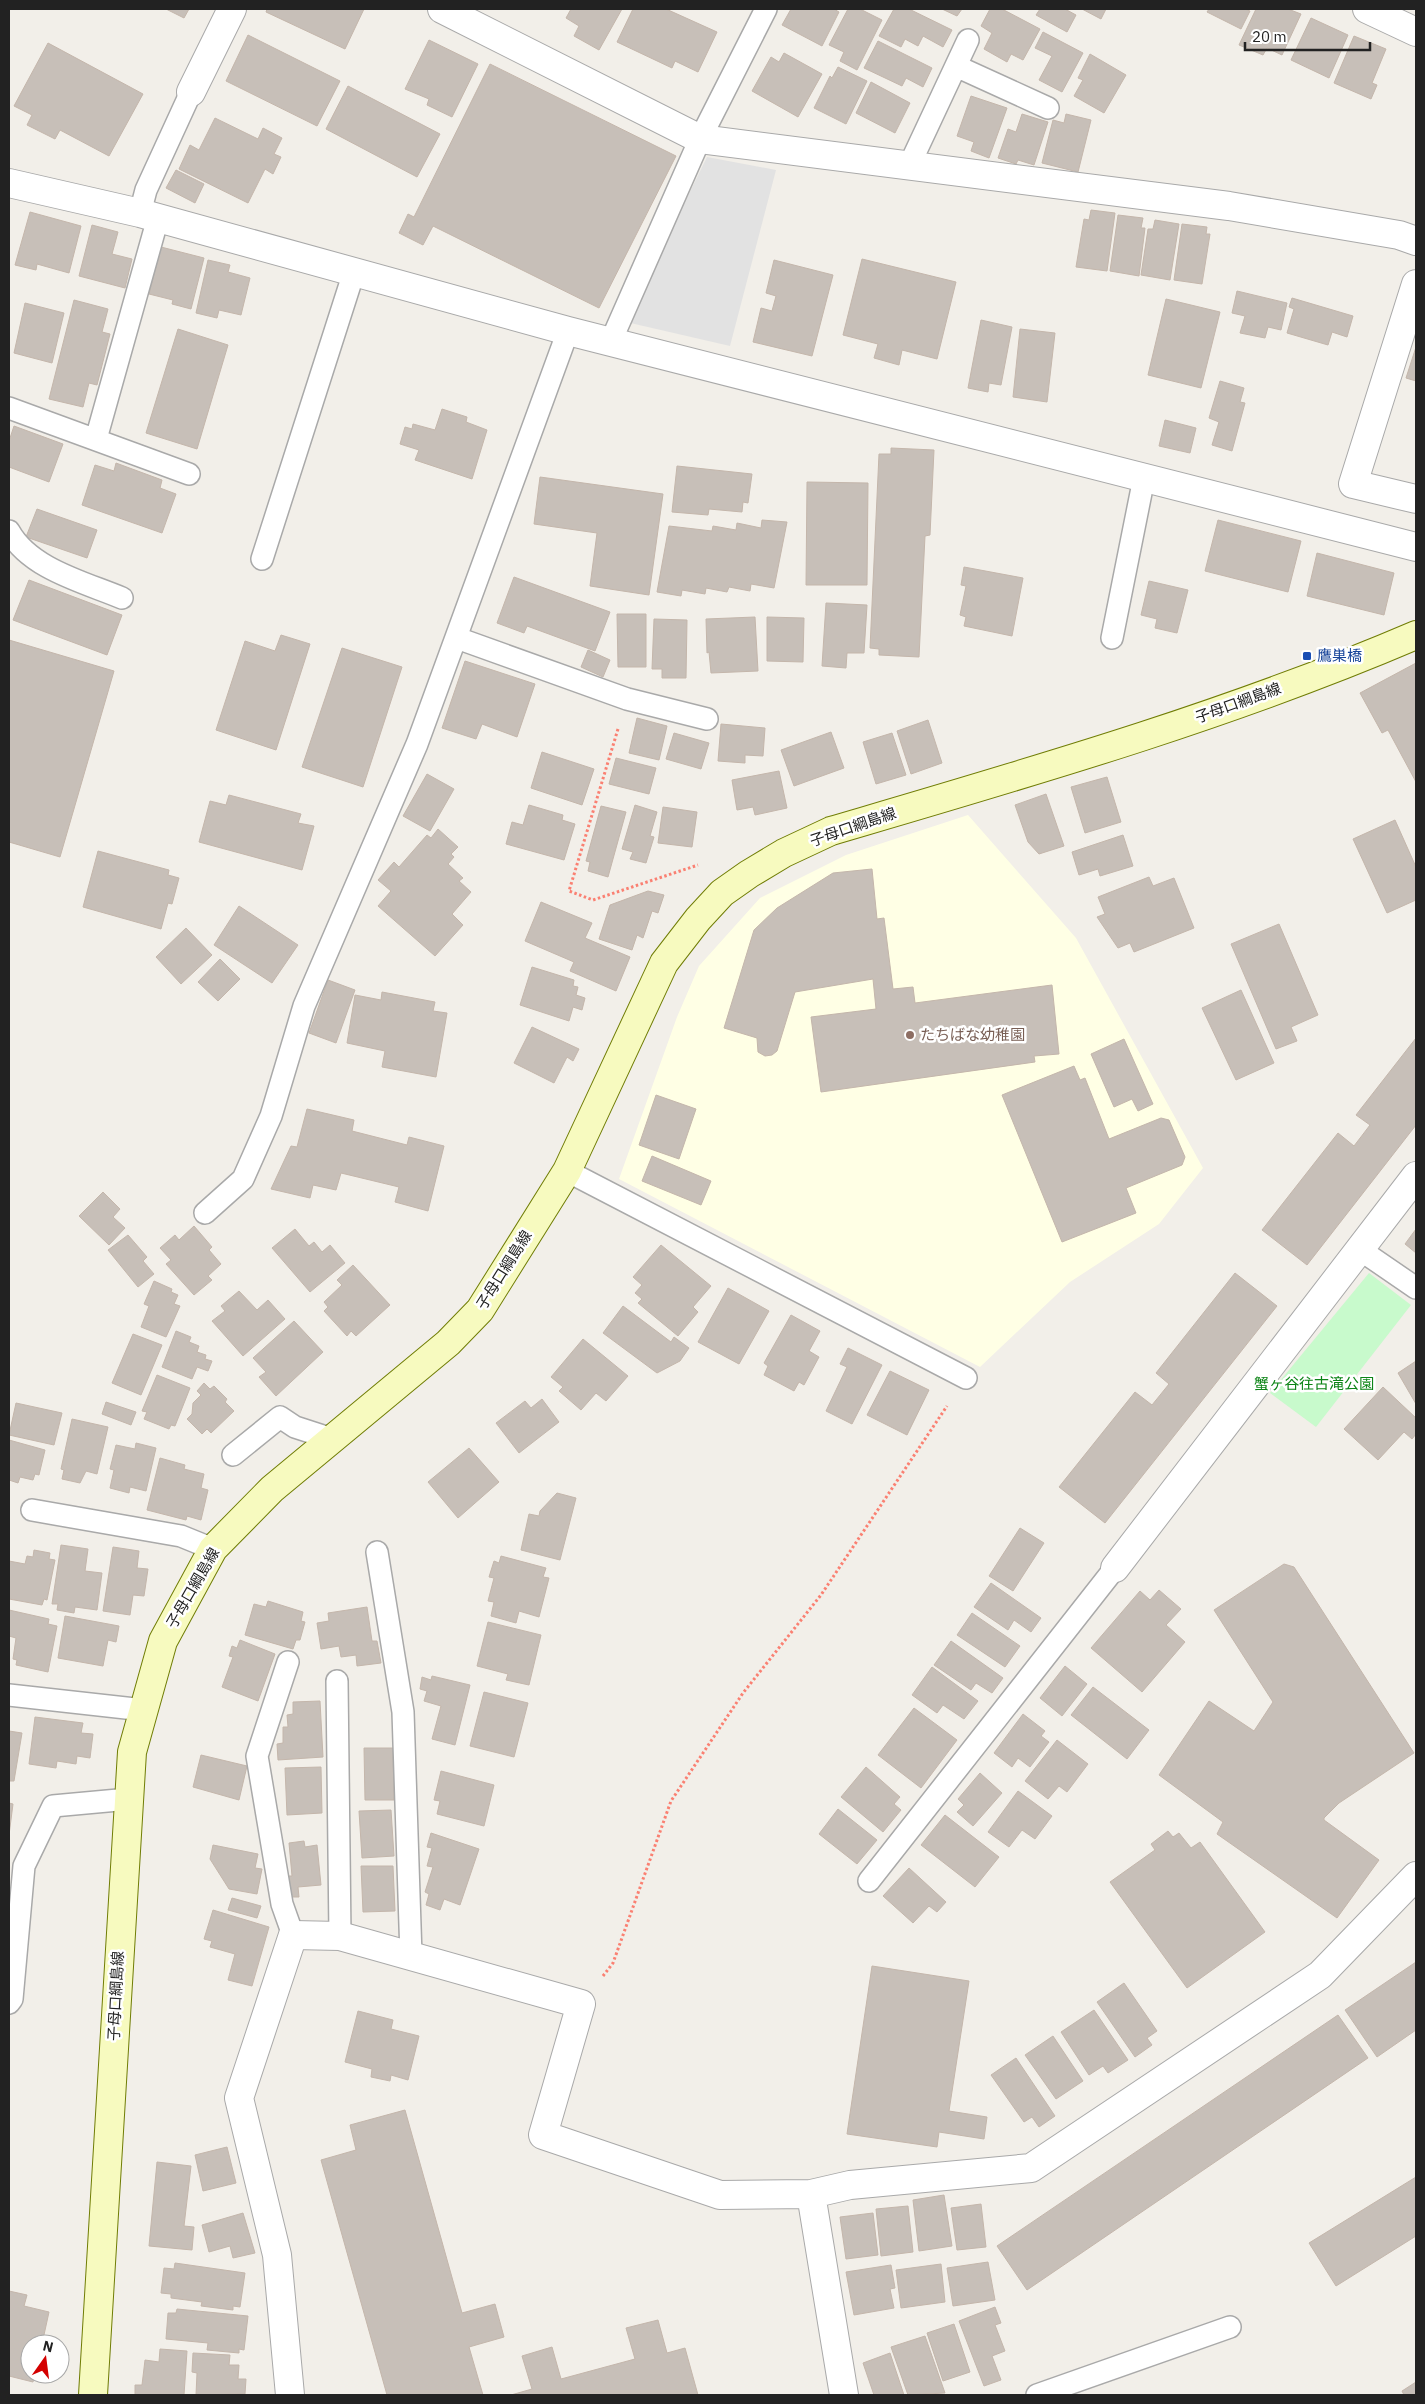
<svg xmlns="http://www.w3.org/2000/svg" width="1425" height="2404" font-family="'IBM Plex Sans','Noto Sans JP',sans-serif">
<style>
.education{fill:#ffffe5}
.park{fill:#c8facc}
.parking{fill:#e2e2e2}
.building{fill:#c7bfb8;stroke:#c4b6ab}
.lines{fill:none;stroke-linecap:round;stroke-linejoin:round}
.service-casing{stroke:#a9a9a9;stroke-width:24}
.minor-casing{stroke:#a9a9a9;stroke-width:30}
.secondary-casing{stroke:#707d05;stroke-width:30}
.path{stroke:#fa8072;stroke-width:3;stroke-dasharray:2.5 2.5;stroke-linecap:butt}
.service{stroke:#fff;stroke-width:21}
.minor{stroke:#fff;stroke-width:28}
.secondary{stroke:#f7fabf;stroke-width:28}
.transit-dot{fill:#1a4fb4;stroke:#fff;stroke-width:2}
.education-dot{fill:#8d6e63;stroke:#fff;stroke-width:2}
.labels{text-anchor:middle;stroke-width:5;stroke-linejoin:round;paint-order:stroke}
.transit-label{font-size:15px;fill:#164399;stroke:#fff;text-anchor:start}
.street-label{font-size:15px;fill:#222;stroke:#fff}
.education-label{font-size:15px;fill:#785e54;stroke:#fff;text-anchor:start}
.park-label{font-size:15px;fill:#0c8416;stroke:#fff}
</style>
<rect width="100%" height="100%" fill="#f2efe9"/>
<!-- education -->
<path class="education" d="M968 815 1076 938 1203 1168 1159 1224 1070 1282 980 1367 619 1179 677 1017 699 966 760 898 846 855Z"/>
<!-- park -->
<path class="park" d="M1369 1273 1411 1305 1316 1427 1270 1393Z"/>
<!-- parking -->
<path class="parking" d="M707 157 776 170 730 346 626 322Z"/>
<!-- building -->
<path class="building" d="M166 9H189L184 18Z
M267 9H364L345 49 266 12Z
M571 9H622L599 50 574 36 579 26 566 18Z
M633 9H666L717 32 698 72 675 61 672 68 617 42Z
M791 9H834L839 12 822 46 782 25Z
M848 9H860L882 20 857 70 840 61 844 52 829 45Z
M894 9H909L952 30 943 47 923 36 918 46 905 39 901 47 879 36Z
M942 9H962L957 16Z
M990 9H1002L1040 29 1023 60 1011 54 1007 62 984 49 992 33 981 26Z
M1040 9H1065L1076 15 1067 32 1036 15Z
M1082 9H1106L1101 19Z
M1209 9H1245L1250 11 1241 29 1207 12Z
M1256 9H1288L1301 14 1282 55 1267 48 1263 55 1239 45Z
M1311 18 1348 35 1329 78 1291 60Z
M1043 32 1083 53 1062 92 1039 80 1052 56 1035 48Z
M248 35 340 81 317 126 226 81Z
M1354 36 1386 49 1372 83 1377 85 1371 99 1334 83Z
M429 40 478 64 452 117 427 105 429 99 405 89Z
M878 41 932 68 923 87 906 78 902 86 864 68Z
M48 43 143 94 109 156 60 130 55 139 27 125 32 115 14 106Z
M784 53 822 74 798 117 752 91 771 57 779 62Z
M1090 54 1126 75 1104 113 1074 96 1083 80 1078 78Z
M490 64 676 156 599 308 433 226 423 245 399 233 408 214 414 217Z
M838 67 867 81 846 124 814 108 830 76 832 78Z
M871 82 910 103 895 133 856 113Z
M348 86 440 134 417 177 326 129Z
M971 96 1007 108 989 158 971 151 974 142 957 136Z
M1022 114 1048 122 1034 165 1018 160 1016 164 998 158 1008 129 1016 132Z
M1066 114 1091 120 1078 172 1042 163 1053 120 1064 123Z
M215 118 258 139 263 128 282 138 274 154 281 157 273 174 265 169 248 203 179 169 190 145 199 150Z
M176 170 204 184 195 203 166 188Z
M1091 210 1115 213 1107 271 1076 267 1084 219 1089 220Z
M30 212 81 226 69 273 37 264 36 270 15 265Z
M1118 215 1143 218 1141 228H1145L1139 276 1110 271Z
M1155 220 1179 224 1170 280 1141 275 1148 229H1153Z
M1182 224 1207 227 1206 234H1210L1202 284 1174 280Z
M92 225 118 232 112 254 132 259 125 288 79 276Z
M161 247 204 258 191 309 172 304 173 300 149 294Z
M862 259 956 282 937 359 902 350 899 365 874 358 878 344 843 335Z
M208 260 230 265 228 272 250 278 241 315 219 310 217 318 196 313Z
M774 260 833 275 812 356 753 342 761 308 772 311 776 296 766 293Z
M1237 291 1287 303 1281 330 1268 327 1265 338 1240 333 1245 316 1232 313Z
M1292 298 1353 316 1347 337 1332 332 1328 345 1287 333 1294 309 1289 307Z
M1166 299 1220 312 1201 388 1148 375Z
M74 300 108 309 102 332 110 334 97 385 89 383 83 407 49 399Z
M25 303 64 313 52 363 14 353Z
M981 320 1012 327 1001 385 989 383 988 392 968 388Z
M178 329 228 345 197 449 146 433Z
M1020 329 1055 333 1047 402 1013 397Z
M1416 347V381L1406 378Z
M1220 381 1244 388 1240 402 1245 403 1232 451 1212 445 1219 422 1209 418Z
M442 409 467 417 466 422 487 430 472 479 415 460 419 450 400 444 405 427 412 429 413 424 435 430Z
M1165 420 1196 428 1190 453 1159 446Z
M14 426 63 444 49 482 9 467V441Z
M891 448 934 450 930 535 925 536 919 657 879 655V649L870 648 879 454H891Z
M116 463 162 480 160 488 176 494 162 533 82 505 95 465 114 471Z
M677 466 752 474 748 503 743 502 742 512 709 509 708 515 672 512Z
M540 477 663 494 649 595 590 586 597 533 534 524Z
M807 482 868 483 867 585H806Z
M37 509 97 530 87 558 26 537Z
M762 520 787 522 774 588 751 584 750 591 729 587 727 592 706 588 705 594 682 590 681 596 657 592 669 526 712 531 713 526 736 530 737 523 761 528Z
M1218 520 1301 541 1288 592 1205 571Z
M1317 553 1394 573 1384 615 1307 596Z
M964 567 1023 578 1012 636 964 626 966 617 960 615 966 586 961 585Z
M514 577 610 612 595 651 527 626 524 633 497 623Z
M29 580 122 615 107 655 13 620Z
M1149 581 1188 590 1177 633 1155 628 1157 619 1141 615Z
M826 603 867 605 864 653H847L846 668 822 666Z
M617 614H646V667H618Z
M755 617 758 671 711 673 709 652 707 653 706 619Z
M767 617 804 618 803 662 767 661Z
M654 619 687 620 686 678H662V669H652Z
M281 635 310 644 276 750 216 730 245 641 275 651Z
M9 640 114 671 60 857 9 842Z
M342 648 402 667 363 787 302 767Z
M588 650 610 660 603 677 581 667Z
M465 661 535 684 517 737 482 724 476 739 442 728Z
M1416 663V782L1388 730 1382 733 1360 693Z
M637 718 667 726 659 760 629 753Z
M928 720 942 763 911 774 897 731Z
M721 724 765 728 763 756 745 755V763L718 761Z
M831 732 844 768 794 786 781 750Z
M674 733 709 743 701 769 666 759Z
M892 733 906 775 876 784 863 742Z
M542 752 594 769 582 805 531 788Z
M616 758 656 768 649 794 609 784Z
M779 771 787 808 755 815 753 807 737 810 732 780Z
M427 774 454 789 430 831 403 816Z
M1107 777 1121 822 1085 833 1071 787Z
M1046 794 1064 846 1039 854 1028 842 1015 805Z
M229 795 301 814 298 823 314 826 302 870 199 842 210 801 226 805Z
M529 805 563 815 562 820 575 824 564 860 506 844 512 822 523 825Z
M635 805 657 812 650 836 654 837 646 863 630 859 633 852 622 849Z
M601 806 626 812 608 877 588 871 590 862 586 861Z
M663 807 697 812 692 847 658 843Z
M1395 820 1416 867V900L1387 913 1353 839Z
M438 829 458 847 451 854 454 857 448 864 463 878 459 881 471 892 452 914 463 925 435 956 378 906 391 891 378 880 394 862 399 867 427 835 431 838Z
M1123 835 1133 866 1100 876 1098 869 1079 875 1072 852Z
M98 851 169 870 168 875 179 878 172 904 168 903 161 929 83 907Z
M872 869 877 919 884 918 893 989 913 987 915 1003 1052 985 1059 1054 1034 1056 1035 1062 821 1092 811 1017 876 1009 873 979 795 992 777 1051 772 1055 765 1056 758 1052 757 1038 724 1028 754 930 777 908 833 873Z
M1149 877 1153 886 1174 878 1194 928 1134 952 1130 943 1118 948 1097 917 1105 914 1098 897Z
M648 891 664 895 658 913 652 911 643 938 637 935 632 950 599 939 610 905Z
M541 902 592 923 585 938 630 957 616 991 570 971 574 962 525 941Z
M239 906 298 945 272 983 214 945Z
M1279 924 1318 1015 1291 1027 1297 1041 1276 1049 1231 944Z
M186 928 212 955 181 984 156 957Z
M220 959 240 979 218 1001 198 982Z
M532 967 574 980 573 986 578 987 576 995 585 998 582 1010 573 1007 569 1021 520 1005Z
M328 980 355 990 336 1043 309 1033Z
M1241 990 1274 1063 1236 1080 1202 1008Z
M382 992 435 1002 433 1011 447 1013 436 1077 382 1067 385 1051 347 1043 355 995 381 1000Z
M532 1027 579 1049 573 1061 567 1057 554 1083 514 1063Z
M1416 1038V1125L1307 1265 1262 1230 1338 1133 1354 1146 1370 1125 1356 1115Z
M1124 1039 1153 1104 1138 1111 1132 1099 1114 1107 1091 1054Z
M1074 1066 1080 1080 1085 1078 1109 1139 1161 1118 1169 1120 1185 1157 1182 1165 1126 1188 1136 1213 1062 1242 1002 1095Z
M656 1095 696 1109 679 1159 639 1145Z
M307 1109 354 1120 352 1131 407 1145 409 1137 444 1146 428 1211 395 1202 399 1187 341 1173 336 1190 313 1185 310 1198 271 1189 291 1146 297 1147Z
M652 1156 711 1181 701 1205 642 1181Z
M103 1192 120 1209 113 1217 125 1228 109 1245 79 1216Z
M194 1226 212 1247 209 1250 221 1264 208 1276 212 1280 194 1295 166 1264 171 1260 160 1248 175 1235 179 1240Z
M295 1229 309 1246 314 1242 322 1252 330 1245 345 1263 310 1292 272 1248Z
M1416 1229V1253L1405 1244Z
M128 1235 147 1257 143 1261 154 1274 138 1287 108 1250Z
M661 1245 711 1286 693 1307 698 1312 678 1336 638 1303 642 1299 635 1293 642 1285 633 1277Z
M353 1265 390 1305 356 1336 351 1331 347 1336 324 1311 328 1307 324 1302 342 1285 337 1280Z
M1235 1273 1277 1306 1105 1523 1059 1487 1135 1392 1152 1405 1169 1384 1156 1373Z
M154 1281 172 1289 171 1292 178 1295 174 1304 180 1306 166 1337 141 1327 149 1306 144 1304Z
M728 1288 769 1311 739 1364 698 1342Z
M239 1291 257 1310 268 1300 285 1319 243 1356 212 1321 225 1311 221 1306Z
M623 1306 671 1342 674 1337 689 1348 680 1361 657 1373 603 1333Z
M791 1315 820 1331 809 1351 819 1357 804 1385 799 1382 794 1391 764 1375 768 1366 764 1363Z
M294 1321 323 1352 276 1396 259 1377 266 1372 253 1358Z
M176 1331 191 1337 189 1342 199 1346 197 1352 206 1355 205 1359 212 1361 208 1371 197 1367 192 1379 162 1367Z
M133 1334 162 1345 141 1395 112 1383Z
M583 1339 628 1376 606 1401 596 1393 581 1410 559 1391 563 1387 551 1377Z
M848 1348 882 1365 852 1424 826 1411 847 1367 840 1364Z
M1416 1361V1404L1398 1373Z
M890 1371 929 1390 907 1435 867 1415Z
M157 1375 190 1388 175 1426 171 1425 169 1429 144 1419 147 1412 142 1411Z
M204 1383 210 1389 214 1386 227 1399 225 1402 234 1411 211 1433 207 1429 202 1434 187 1419 192 1414 193 1403 201 1395 197 1391Z
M1383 1387 1416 1418V1434L1412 1439 1404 1432 1378 1460 1344 1429Z
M542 1399 559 1422 519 1453 496 1423 525 1401 531 1408Z
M106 1402 136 1412 131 1425 102 1414Z
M16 1403 62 1413 54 1445 9 1435Z
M72 1419 108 1427 97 1474 86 1471 80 1483 62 1479 64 1470 61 1469Z
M9 1440 45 1450 39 1475 35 1474 33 1480 20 1477 18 1483 9 1480Z
M136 1443 156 1448 146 1491 130 1487 129 1493 110 1488 114 1470 110 1469 116 1445 135 1449Z
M469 1448 499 1482 458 1518 428 1482Z
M160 1458 185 1465 184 1469 204 1474 201 1488 208 1490 201 1520 187 1516 186 1520 147 1510Z
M557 1493 576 1498 560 1560 521 1550 529 1514 539 1516 540 1511Z
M1020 1528 1044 1543 1013 1591 989 1576Z
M61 1545 88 1549 85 1571 102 1573 97 1610 75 1607 74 1613 57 1610 58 1604H52Z
M113 1547 139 1551 137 1568 148 1569 144 1596 133 1595 130 1615 103 1611Z
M34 1550 50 1553 49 1559 55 1560 47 1600 44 1599 42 1605 9 1599V1561L25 1564 27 1556 33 1557Z
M501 1556 546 1568 543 1577 549 1578 539 1617 519 1611 516 1623 491 1616 494 1602 488 1601 494 1578 489 1577 494 1561 499 1563Z
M1284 1564 1294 1567 1414 1753 1339 1803 1324 1818V1820L1379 1860 1337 1918 1217 1834 1223 1822 1159 1775 1209 1701 1254 1731 1273 1702 1214 1610Z
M991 1583 1041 1618 1031 1632 1014 1620 1008 1630 974 1607Z
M1159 1590 1181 1609 1166 1625 1185 1642 1142 1692 1091 1648 1140 1591 1150 1600Z
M268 1601 303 1612 301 1621 305 1622 300 1640H296L293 1649 245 1635 254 1604 266 1607Z
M367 1607 372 1641H377L381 1663 357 1666 356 1655 341 1657 339 1646 321 1649 317 1623 329 1621 328 1613Z
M9 1610 49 1619 48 1624 57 1626 48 1672 16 1665 17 1660 13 1659 16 1638 9 1636Z
M972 1613 1020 1646 1005 1667 957 1635Z
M65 1616 119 1626 116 1642 108 1640 103 1666 58 1658Z
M488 1622 541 1635 529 1685 506 1680 508 1674 477 1666Z
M240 1640 275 1654 258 1701 222 1687 233 1657 229 1656 232 1646 237 1648Z
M951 1641 1003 1678 992 1693 976 1683 971 1690 934 1665Z
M1065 1666 1087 1684 1062 1716 1040 1698Z
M932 1667 978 1701 964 1719 943 1705 937 1713 912 1695Z
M432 1676 470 1685 455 1745 432 1739 441 1706 424 1701 427 1691 420 1689 422 1677 431 1680Z
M1093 1687 1149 1730 1127 1759 1071 1715Z
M484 1692 528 1703 514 1757 470 1746Z
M320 1701 323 1757 278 1760 277 1744 283 1743V1727H288L287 1715 293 1714V1702Z
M914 1708 957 1740 921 1788 878 1755Z
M1023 1714 1045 1731 1041 1736 1049 1742 1030 1767 1018 1758 1012 1767 994 1753Z
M35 1717 83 1723 81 1733 93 1734 90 1758 77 1756 76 1764 57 1761 56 1768 29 1764Z
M9 1731 22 1733 14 1781H9Z
M1057 1740 1088 1764 1067 1792 1059 1786 1048 1799 1025 1781Z
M364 1748H393L394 1800H365Z
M201 1755 247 1766 239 1800 193 1787Z
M321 1767 322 1813 287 1815 285 1768Z
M866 1767 900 1797 894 1804 901 1810 883 1832 841 1797Z
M441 1771 494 1785 484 1826 437 1814 440 1801 434 1800Z
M980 1773 1002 1793 973 1826 957 1812 964 1805 958 1799Z
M1018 1791 1052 1816 1035 1839 1022 1830 1009 1847 988 1832Z
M9 1803 13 1804 9 1835Z
M838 1809 877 1840 857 1864 819 1834Z
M391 1810 394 1856 362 1858 359 1811Z
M945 1815 999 1857 975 1887 921 1845Z
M1168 1831 1173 1837 1179 1833 1191 1848 1200 1842 1265 1932 1187 1988 1110 1882 1155 1850 1151 1844Z
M431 1833 479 1849 460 1905 444 1899 440 1910 426 1905 429 1894 425 1892 433 1867 427 1866 432 1848 427 1847Z
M304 1841 305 1847 317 1845 321 1885 298 1887 299 1897H288L286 1876H292L289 1843Z
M213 1845 258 1854 255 1868 262 1869 257 1894 229 1889 210 1859Z
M361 1866H393L395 1911 363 1912Z
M909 1868 946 1902 937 1912 929 1906 913 1923 883 1896Z
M232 1898 261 1906 257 1918 228 1910Z
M213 1910 269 1927 252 1986 228 1980 235 1954 210 1947 212 1941 204 1939Z
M1416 1962V2030L1377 2057 1345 2010Z
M872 1966 969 1981 949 2111 987 2117 984 2139 939 2132 937 2147 847 2134Z
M1124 1983 1157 2031 1147 2038 1152 2045 1135 2057 1097 2002Z
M1094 2010 1128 2060 1108 2073 1103 2066 1089 2075 1061 2032Z
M358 2011 393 2020 391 2029 419 2036 408 2080 391 2075 390 2081 371 2077 372 2069 345 2062Z
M1338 2015 1368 2058 1027 2290 997 2246Z
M1053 2036 1083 2081 1056 2099 1025 2055Z
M1016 2058 1055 2116 1039 2127 1032 2117 1024 2122 991 2075Z
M405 2110 462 2313 495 2304 504 2337 469 2347 483 2395H387L321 2160 356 2150 350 2125Z
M227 2147 236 2183 203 2191 195 2155Z
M157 2162 191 2166 184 2226 194 2227 192 2250 149 2246Z
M1416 2177V2236L1336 2286 1309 2243Z
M944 2195 952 2246 919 2251 913 2200Z
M981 2204 986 2247 957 2250 951 2208Z
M908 2206 913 2252 881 2256 876 2209Z
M243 2213 255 2253 233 2258 230 2246 209 2252 202 2225Z
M873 2213 878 2255 846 2259 840 2217Z
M988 2262 995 2300 953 2306 947 2268Z
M175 2263 245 2273 240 2307 233 2306V2310L201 2306 202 2302 171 2298V2294L161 2293 164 2268 174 2269Z
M941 2264 945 2302 901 2308 896 2270Z
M891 2265 895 2288 890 2289 894 2308 854 2315 846 2272Z
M9 2291 27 2295 24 2306 49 2312 42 2344H30V2374H35L33 2382 9 2376Z
M995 2307 1001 2323 995 2325 1005 2351 992 2356 1001 2380 984 2386 959 2321Z
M177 2309 248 2316 244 2350 239 2349V2353L207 2350 208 2343 166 2339 168 2313H176Z
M658 2320 667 2353 685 2348 698 2395H511L532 2389 522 2356 552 2347 561 2379 635 2359 626 2328Z
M954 2324 970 2372 943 2381 927 2333Z
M925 2336 945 2393 908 2395 891 2347Z
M160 2349 187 2351 184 2395H135V2385H142L145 2360 159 2362Z
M193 2353 230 2355 229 2365H239L238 2379H246L245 2394 196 2395 197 2373 192 2372Z
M890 2353 904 2395H874L863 2363Z
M1416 2382V2395H1404L1402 2391Z"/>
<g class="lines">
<defs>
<path id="service" d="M956 66 1048 108
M909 166 968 40
M140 213 146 190 191 92
M611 341 700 139 766 9
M9 408 189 474
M96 439 158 218
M9 531C30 569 84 582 122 598
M262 559 354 272
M457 638 627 699 707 719
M1112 638 1144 478
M567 1171 966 1378
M205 1213 243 1179 271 1116 304 1006 417 744 568 331
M1359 1249 1416 1288
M233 1455 280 1417 295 1427 332 1439
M32 1510 181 1536 213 1549
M377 1552 403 1712 411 1956
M288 1662 257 1756 282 1904 293 1935
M337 1681 340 1936
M9 1695 144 1710
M869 1881 1115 1568
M9 2003 12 1999 24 1866 53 1806 129 1799
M1037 2395 1230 2327"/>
<path id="minor" d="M442 9 700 139 1229 206 1399 235 1416 241
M1367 9 1416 32
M191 92 232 9
M9 183 140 213 568 331 1416 547
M1416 284 1353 484 1416 499
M1115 1568 1416 1176
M811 2194 844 2395
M290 2395 277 2255 239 2098 293 1935 340 1936 581 2004 543 2135 720 2195 811 2194 850 2185 1031 2168 1320 1975 1416 1876"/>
<path id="secondary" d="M93 2395 132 1752 163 1641 213 1549 272 1489 448 1343 480 1310 567 1171 664 963 698 919 722 893 749 874 784 853 831 831C1028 773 1227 716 1416 635"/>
</defs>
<!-- service casing -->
<use href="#service" class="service-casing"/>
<!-- minor casing -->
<use href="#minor" class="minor-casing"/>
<!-- secondary casing -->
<use href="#secondary" class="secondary-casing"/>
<!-- path -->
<path class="path" d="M618 729 569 891 593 900 698 865
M603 1976 613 1963 671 1801 743 1693 821 1595 947 1406"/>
<!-- service -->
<use href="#service" class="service"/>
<!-- minor -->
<use href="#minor" class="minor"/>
<!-- secondary -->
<use href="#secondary" class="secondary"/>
</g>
<!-- markers -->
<rect class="transit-dot" x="1302" y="651" width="10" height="10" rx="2.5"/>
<circle class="education-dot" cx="910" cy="1035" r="5"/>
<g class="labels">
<!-- transit labels -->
<g class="transit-label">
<text x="1317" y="661">鷹巣橋</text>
</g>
<!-- street labels -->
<g class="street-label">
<text transform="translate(1238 703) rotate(-20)" y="5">子母口綱島線</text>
<text transform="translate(853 827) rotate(-19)" y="5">子母口綱島線</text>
<text transform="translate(504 1270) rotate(-58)" y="5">子母口綱島線</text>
<text transform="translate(193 1588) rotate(-60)" y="5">子母口綱島線</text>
<text transform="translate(116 1996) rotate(-87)" y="5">子母口綱島線</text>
</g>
<!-- education labels -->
<g class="education-label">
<text x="920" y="1040">たちばな幼稚園</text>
</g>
<!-- park labels -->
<g class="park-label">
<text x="1314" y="1389">蟹ヶ谷往古滝公園</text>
</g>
</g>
<!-- border -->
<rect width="1425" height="2404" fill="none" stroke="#222222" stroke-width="20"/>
<!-- north arrow -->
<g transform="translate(45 2359) rotate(14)"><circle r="24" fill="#ffffff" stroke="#a7a7a7"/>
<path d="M0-4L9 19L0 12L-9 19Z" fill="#d40000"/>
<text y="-8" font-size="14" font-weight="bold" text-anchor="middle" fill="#222222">N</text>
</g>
<!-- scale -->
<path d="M1245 42v8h125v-8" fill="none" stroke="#222222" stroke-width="2.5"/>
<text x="1252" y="42" font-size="15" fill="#222222" stroke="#ffffff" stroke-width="4" paint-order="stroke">20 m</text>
</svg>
